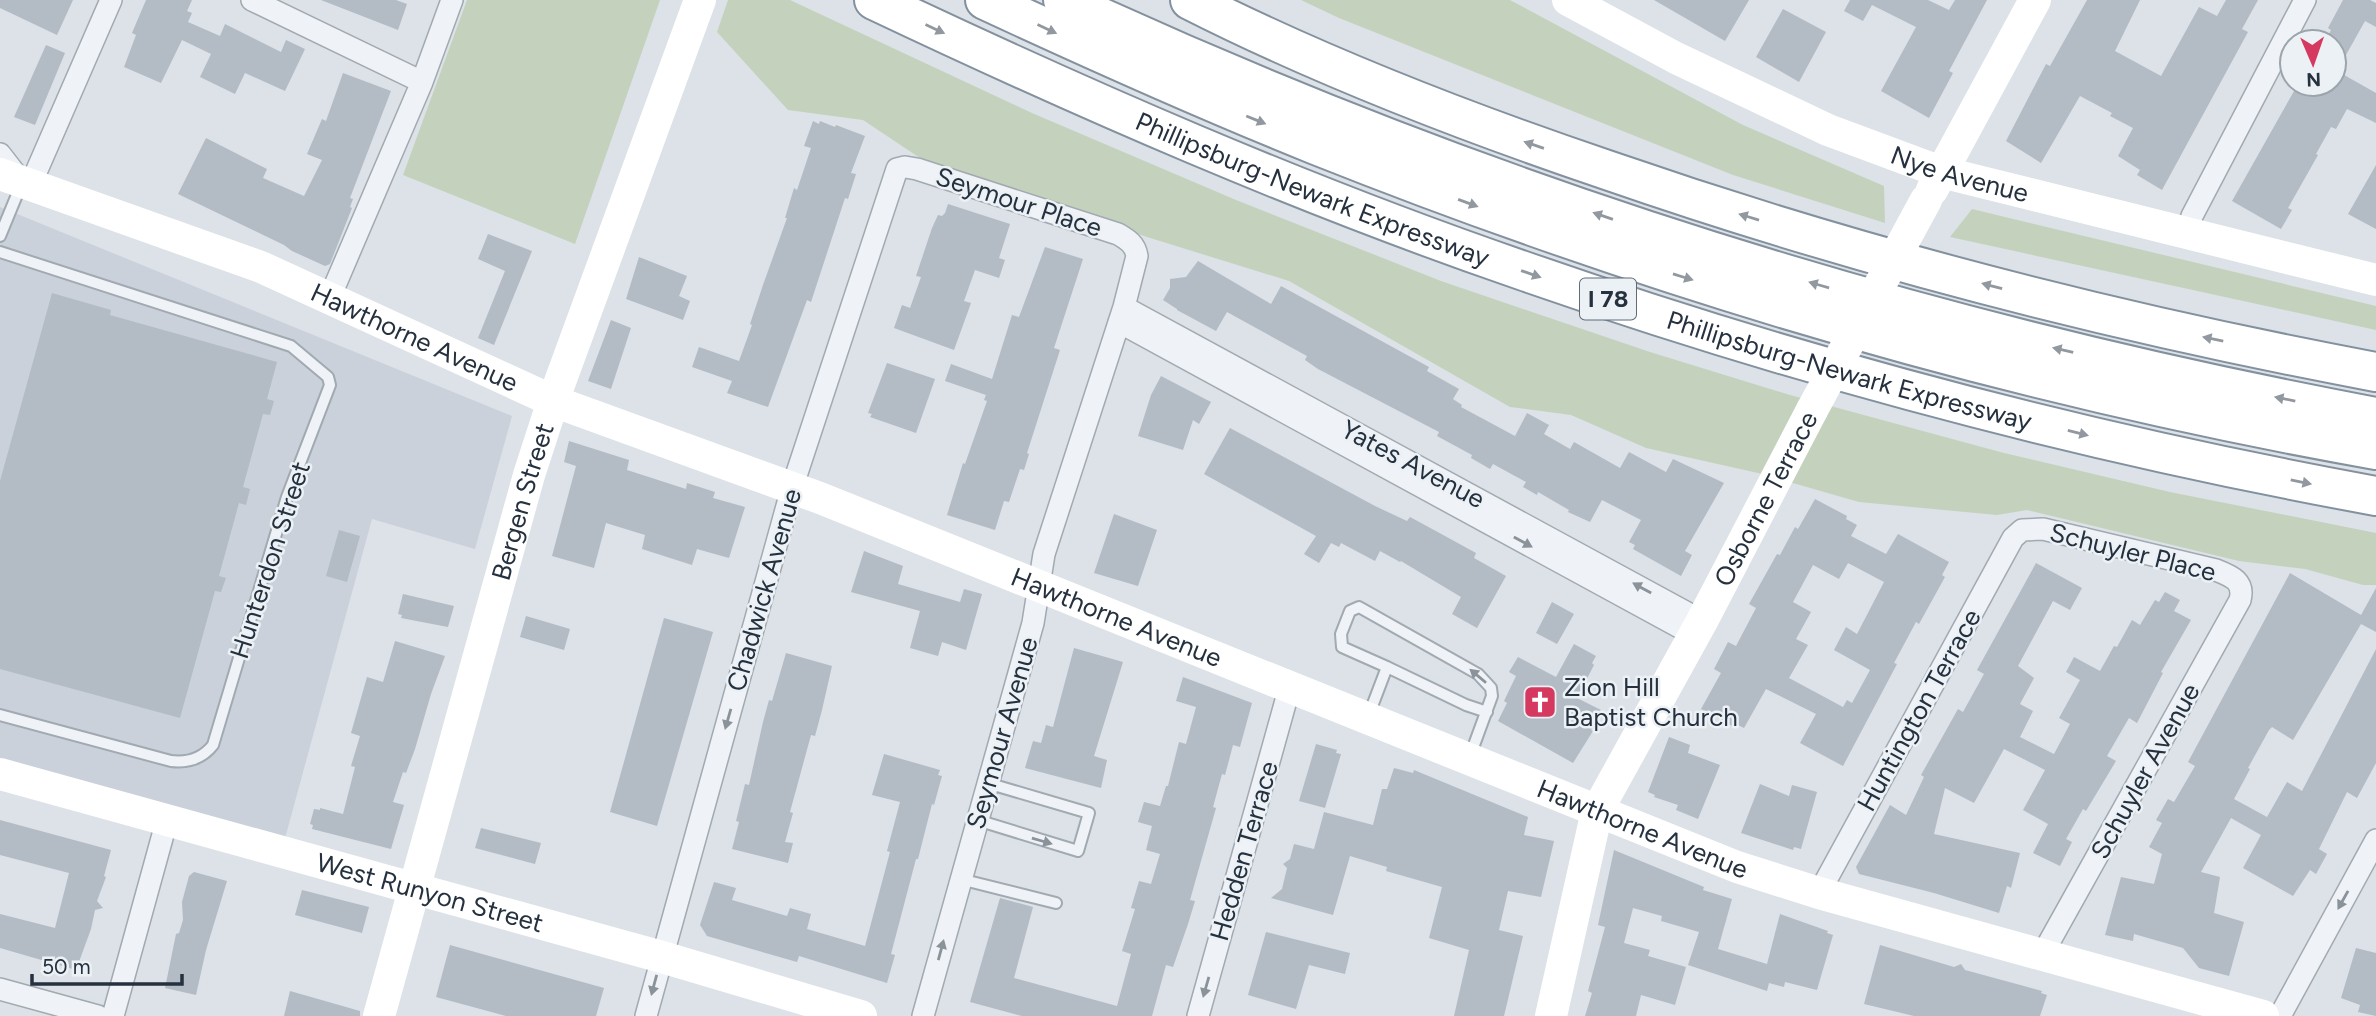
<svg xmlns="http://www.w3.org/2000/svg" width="2376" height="1016" font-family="Figtree,sans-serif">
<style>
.built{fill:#cad1da}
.green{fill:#c4d2bd}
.building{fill:#b3bbc4;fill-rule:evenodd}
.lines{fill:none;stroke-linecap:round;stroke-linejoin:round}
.lane-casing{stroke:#a1a9b1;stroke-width:14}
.street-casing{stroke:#a1a9b1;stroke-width:24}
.highway-casing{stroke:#83919f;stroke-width:42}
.lane{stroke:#eff2f6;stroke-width:10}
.street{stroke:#eff2f6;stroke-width:21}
.secondary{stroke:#fff;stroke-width:32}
.highway{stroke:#fff;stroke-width:38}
.secondary-bridge{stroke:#fff;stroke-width:32}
.oneway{fill:#92989f}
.oneway2{fill:#8a929a}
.labels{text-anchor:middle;stroke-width:5;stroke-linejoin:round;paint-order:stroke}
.shield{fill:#ecf1f5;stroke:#616b76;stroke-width:2}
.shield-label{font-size:24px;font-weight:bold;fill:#25313f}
.street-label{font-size:26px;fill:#25313f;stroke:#ecf1f5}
.poi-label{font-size:26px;fill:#25313f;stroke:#ecf1f5;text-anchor:start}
</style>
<rect width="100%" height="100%" fill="#dce2e7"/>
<!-- built -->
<path class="built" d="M0 207 512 416 475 549 372 519 284 842 0 759Z"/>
<!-- green -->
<path class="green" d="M467 0H660L575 244 403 175Z
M728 0H790L1032 113 1236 200 1441 281 1650 352 1790 395 2004 453 2170 492 2376 533V585H2363L2305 569 2239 561 2027 510 1997 515 1859 502 1758 473 1646 448 1571 415 1510 407 1289 281 1147 237 920 158 863 120 788 110 717 32Z
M1301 0H1510L1743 125 1884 186 1885 223 1733 175 1339 18Z
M1972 209 2376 306V330L1950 237Z"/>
<!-- building -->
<path class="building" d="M0 0H73L57 35 0 8Z
M146 0H192L187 11 192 13 188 22 220 36 225 24 281 52 286 40 305 49 285 91 245 73 235 94 200 77 211 54 182 40 161 83 124 67 136 35 132 33Z
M321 0H396L407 4 398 30Z
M1654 0H1749L1725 41Z
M1850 0H1928L1949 10 1955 0H1987L1949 71 1953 73 1929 118 1881 91 1916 27 1872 5 1863 21 1844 11Z
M2087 0H2140L2115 51 2161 76 2199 7 2217 16 2226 0H2258L2242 29 2248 32 2162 190 2137 175 2140 170 2118 156 2133 128 2110 116 2112 113 2080 96 2041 163 2006 141 2046 64 2050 66Z
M2343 0H2370L2376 3V27L2365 21 2337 71 2376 93V123L2347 109 2336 129 2331 127 2316 154 2318 155 2288 208 2292 210 2281 229 2232 201 2298 84H2334V37L2329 34 2331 30 2328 28Z
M1783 9 1826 32 1799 82 1756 57Z
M46 45 65 53 35 125 14 117Z
M343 73 391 91 350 198 353 199 350 207 352 208 330 264 325 266 292 251 284 245 178 194 206 138 267 169 263 178 304 196 322 160 307 154 322 119 326 121Z
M813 121 819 124 820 121 835 127 836 125 865 136 851 173 856 174 848 199 845 198 811 302 807 300 768 407 727 393 732 381 692 367 699 347 739 361 752 325 750 324 763 285 787 218H785L794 188 797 190 811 148 804 146Z
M2376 165V229L2348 214Z
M948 204 1010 224 999 258 1005 260 999 278 975 270 964 301 971 303 954 350 894 328 902 305 910 308 921 277 916 276 932 228 938 215 942 216 945 213Z
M488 234 532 251 494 345 478 338 505 271 478 259Z
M1045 247 1083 259 1054 348 1060 350 1027 453 1029 454 1024 470 1020 469 1009 502 1004 501 995 530 947 515 963 463 965 464 987 401 984 400 986 395 945 381 951 364 992 379 1012 315 1019 317Z
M639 257 687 276 679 296 690 301 683 320 626 299Z
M1198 261 1271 304 1281 286 1429 367 1427 371 1459 389 1453 399 1462 405 1461 407 1515 436 1527 413 1549 425 1544 434 1570 449 1574 442 1620 468 1629 452 1666 472 1673 459 1724 483 1685 551 1692 555 1681 576 1633 549 1635 545 1629 542 1641 520 1602 500 1590 522 1568 512 1569 510 1538 492 1537 495 1523 487 1526 482 1493 464 1490 469 1471 458 1472 455 1437 436 1439 432 1318 369 1305 360 1307 356 1227 312 1216 331 1177 310V309L1163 300 1170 288V279L1186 277Z
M52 293 111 310 110 315 277 362 267 399 274 401 270 415 263 414 243 487 250 489 246 505 239 503 219 576 226 578 221 592 215 591 180 718 0 669V481Z
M611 320 631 328 611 389 588 381Z
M887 363 935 379 916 433 870 417 872 414 868 413Z
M1161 376 1211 402 1199 424 1193 420 1183 450 1138 436 1151 395Z
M1230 428 1375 506 1407 521 1410 517 1434 530 1476 553 1474 558 1506 576 1477 628 1452 614 1461 597 1401 561 1400 562 1380 551 1375 561 1341 543 1339 547 1331 543 1319 563 1304 554 1316 536 1204 474Z
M569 441 629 460 627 470 686 489 687 483 715 492 713 498 745 507 729 558 697 549 692 565 642 549 645 535 606 523 594 568 552 556 576 466 564 462Z
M1815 499 1847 516 1846 519 1857 525 1851 536 1886 554 1898 534 1949 562 1942 575 1945 577 1919 624 1916 622 1894 663 1897 664 1843 766 1800 743 1816 714 1766 689 1744 728 1734 723 1732 726 1701 709 1721 673 1714 669 1728 642 1736 646 1756 608 1749 604 1777 554 1780 555 1795 527 1798 529ZM1848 563 1884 582 1857 634 1846 627 1834 650 1870 670 1852 703 1847 700 1843 707 1789 678 1808 645 1796 639 1811 612 1793 602 1813 565 1839 579Z
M1114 514 1157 530 1138 586 1094 573Z
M339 530 360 536 347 582 326 576Z
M864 551 903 566 898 584 960 602 964 589 982 594 966 650 942 642 938 656 910 648 920 611 851 592Z
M2036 563 2082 588 2070 610 2053 601 2018 666 2034 678 2020 704 2033 711 2020 737 2054 754 2070 724 2059 718 2080 680 2066 672 2074 657 2100 671 2114 646 2117 647 2132 620 2140 625 2155 600 2159 602 2165 592 2180 600 2174 611 2191 620 2161 672 2163 673 2137 723 2129 718 2107 756 2116 761 2086 811 2083 809 2066 839 2072 842 2060 866 2033 853 2048 824 2023 810 2045 770 2004 749 1974 803 1945 788 1934 834 2020 853 2011 888 2007 886 1999 913 1934 893 1859 874 1856 867 1890 805 1906 815 1924 777 1921 775 1958 709 1963 712 1984 674 1977 670Z
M2290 573 2361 615 2376 588V632L2361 624 2293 740 2272 727 2269 730 2248 768 2250 769 2234 799 2267 817 2287 782 2302 791 2376 649V763L2357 798 2347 792 2319 849 2327 854 2316 874 2310 870 2293 896 2243 868 2261 835 2231 818 2201 872 2220 877 2214 913 2244 922 2229 976 2199 968 2183 948 2134 934 2133 941 2105 935 2121 877 2154 884 2162 854 2149 847 2162 823 2156 820 2168 799 2174 802 2195 766 2188 762Z
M403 594 454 606 448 627 401 618 402 615 398 614Z
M1552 602 1574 614 1557 644 1536 633Z
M526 616 570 629 564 650 520 637Z
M664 618 713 632 657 826 610 812Z
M395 641 445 656 431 694 415 749 406 773 403 772 393 802 404 805 391 849 312 829 313 825 310 824 314 809 320 810V808L343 814 355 767 351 766 360 736 351 733 367 677 383 682Z
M1574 644 1596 656 1592 663 1594 665 1577 698 1601 710 1591 730 1593 731 1573 763 1498 721 1507 703 1504 701 1516 676 1509 672 1518 657 1556 677Z
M1074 648 1123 662 1094 756 1107 760 1101 788 1025 768 1033 741 1041 743 1046 725 1053 727Z
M786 653 832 666 822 710 815 736 811 735 790 812 793 813 785 842 793 843 788 863 732 849 739 822 736 821 745 784 749 785 763 722 769 700 772 701Z
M1183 677 1252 703 1240 747 1233 745 1225 775 1222 774 1213 807 1216 808 1190 900 1195 901 1188 924 1173 967 1166 965 1152 1016H1022L970 1002 1000 898 1033 907 1014 978 1117 1006 1131 954 1122 951 1135 909 1131 908 1139 881 1151 884 1160 854 1146 850 1152 826 1138 822 1144 802 1160 806 1166 786H1168L1179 742 1186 744 1196 707 1176 701Z
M1669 737 1690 745 1688 753 1720 765 1698 819 1676 810 1678 805 1654 797 1655 795 1648 792Z
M1316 744 1337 750 1336 753 1341 754 1325 808 1299 801Z
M884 754 940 770 938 775 942 776 934 805 932 804 918 859H916L891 954 895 955 887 983 799 956 797 962 707 936 700 925 714 882 736 888 732 900 787 916 790 908 811 914 807 929 865 946 890 852 887 851 900 802 872 795Z
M1394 768 1413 773 1414 770 1528 817 1524 835 1554 841 1541 897 1508 891 1499 930 1523 936 1504 1016H1454L1469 950 1429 938 1442 887 1386 871 1387 867 1350 856 1333 915 1271 898 1282 889 1287 868 1283 864 1290 859 1294 844 1314 849 1324 812 1373 825 1382 789H1387Z
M1760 784 1789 796 1792 785 1817 792 1801 849 1794 847 1793 850 1741 833Z
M0 820 111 850 104 876 106 877 97 901 103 908 95 910 91 929 76 970 0 948V914L55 928 69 873 0 855Z
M481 828 541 843 535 864 475 848Z
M1614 850 1704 887 1703 890 1732 899 1718 949 1767 964 1780 914 1828 931 1827 933 1833 935 1817 990 1785 982 1784 987 1769 983 1767 991 1688 965 1699 932 1661 921 1662 916 1633 908 1624 943 1650 950 1648 956 1686 967 1675 1005 1641 995 1636 1016H1585L1592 993 1588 991 1605 927 1598 925Z
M194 872 227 881 206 950 196 995 165 988 176 934 179 933 183 920 182 902 189 876Z
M302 890 369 907 362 933 295 915Z
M1266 932 1350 953 1345 974 1309 965 1296 1009 1248 995Z
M450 945 604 988 596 1016H506L436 997Z
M1880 945 1954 967 1961 964 1965 970 2042 991 2041 993 2047 995 2040 1016H1914L1864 1004Z
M2356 948 2376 953V1016L2358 1012 2360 1005 2341 998Z
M290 991 360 1011V1016H284Z"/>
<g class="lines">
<defs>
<path id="lane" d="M0 236 21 185
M0 252 291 346 328 377 330 385 287 497 213 745C202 759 188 763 171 761L0 715
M1387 667 1466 705 1487 712
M1368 717 1387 667 1342 647 1341 634 1350 611 1359 607 1478 674 1491 688 1492 696 1470 756
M977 820 1078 851 1089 813 987 783
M960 879 1056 903"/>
<path id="street" d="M252 0 422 82
M0 154 21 181
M30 186 111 0
M2188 232 2192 216 2305 0
M330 297 422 82 452 0
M1124 307 1702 621
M1119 322 1694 635
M1819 893 2013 538 2022 530 2043 529 2216 570C2231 576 2245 581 2240 600L2042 955
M0 989 98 1016
M113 1016 167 820
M646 1016 792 488 897 169 905 167 917 169 1118 234C1128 240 1135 244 1137 256L1124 307 1044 554 1033 623 923 1016
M1198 1016 1290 686
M2280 1016 2376 840"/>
<g id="highway">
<path id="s6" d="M874 0C1085 100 1300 194 1521 270 1799 367 2086 443 2376 496"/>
<path d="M985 0C1095 51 1204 100 1316 145 1658 281 2014 386 2376 450"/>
<path d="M1063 0C1481 194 1923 332 2376 417"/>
<path d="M1190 0C1324 68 1465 122 1607 170 1858 257 2115 323 2376 372"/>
</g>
</defs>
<!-- lane casing -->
<use href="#lane" class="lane-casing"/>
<!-- street casing -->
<use href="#street" class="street-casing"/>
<!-- highway casing -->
<use href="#highway" class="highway-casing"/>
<!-- lane -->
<use href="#lane" class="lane"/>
<!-- street -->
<use href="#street" class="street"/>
<!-- secondary -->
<g class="secondary">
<path id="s1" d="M1568 0 1676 58 1828 130 1941 172 2376 280"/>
<path id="s2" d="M0 174 261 267 553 401 820 498 1737 867 1819 893 2263 1016"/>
<path d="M1932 190 2035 0"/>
<path id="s3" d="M0 774 662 957 861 1016"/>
<path id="s4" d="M379 1016 529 475 553 401 700 0"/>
<path id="s5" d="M1551 1016 1597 811 1702 621 1812 410"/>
</g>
<!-- highway -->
<use href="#highway" class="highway"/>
<!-- secondary-bridge -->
<path class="secondary-bridge" d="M1812 410 1926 200"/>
</g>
<!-- one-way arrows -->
<defs><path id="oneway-solid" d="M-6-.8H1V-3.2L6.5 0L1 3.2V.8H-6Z" transform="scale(1.75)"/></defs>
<g class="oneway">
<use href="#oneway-solid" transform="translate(935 29) rotate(25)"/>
<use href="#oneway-solid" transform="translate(1047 29) rotate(25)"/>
<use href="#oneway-solid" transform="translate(1256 120) rotate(22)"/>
<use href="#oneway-solid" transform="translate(1534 145) rotate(-161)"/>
<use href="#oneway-solid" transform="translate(1468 203) rotate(20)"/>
<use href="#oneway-solid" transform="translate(1603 216) rotate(-161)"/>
<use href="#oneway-solid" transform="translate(1749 217) rotate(-163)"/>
<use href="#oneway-solid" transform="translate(1531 274) rotate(19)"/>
<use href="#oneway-solid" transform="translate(1683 277) rotate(17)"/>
<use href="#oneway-solid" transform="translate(1819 285) rotate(-164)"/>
<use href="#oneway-solid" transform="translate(1992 286) rotate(-165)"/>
<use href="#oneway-solid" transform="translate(2213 339) rotate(-168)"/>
<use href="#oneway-solid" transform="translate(2063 350) rotate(-167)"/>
<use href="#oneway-solid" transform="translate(2285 399) rotate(-169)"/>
<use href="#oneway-solid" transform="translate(2078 433) rotate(14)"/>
<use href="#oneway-solid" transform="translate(2301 482) rotate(11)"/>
</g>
<g class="oneway2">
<use href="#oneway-solid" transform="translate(1523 542) rotate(29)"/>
<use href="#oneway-solid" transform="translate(1642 588) rotate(-151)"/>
<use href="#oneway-solid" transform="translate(1478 676) rotate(-140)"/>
<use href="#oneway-solid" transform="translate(728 719) rotate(106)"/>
<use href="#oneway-solid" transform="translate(1042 841) rotate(16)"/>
<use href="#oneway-solid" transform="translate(2343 900) rotate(119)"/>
<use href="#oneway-solid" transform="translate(941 950) rotate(-75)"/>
<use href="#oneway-solid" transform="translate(654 985) rotate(105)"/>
<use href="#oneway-solid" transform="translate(1206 987) rotate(106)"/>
</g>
<!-- icons -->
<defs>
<symbol id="church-square" viewBox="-11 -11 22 22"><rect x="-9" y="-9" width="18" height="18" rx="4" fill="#d5395f" stroke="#ecf1f5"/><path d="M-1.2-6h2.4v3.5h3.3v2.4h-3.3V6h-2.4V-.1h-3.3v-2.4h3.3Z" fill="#fff"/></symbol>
</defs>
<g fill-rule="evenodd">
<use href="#church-square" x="1521" y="683" width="38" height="38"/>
</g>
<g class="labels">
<!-- shield labels -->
<rect class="shield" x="1580" y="278.5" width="56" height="41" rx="5"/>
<g class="shield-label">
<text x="1608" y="307">I 78</text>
</g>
<!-- street labels -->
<g class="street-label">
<text dy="9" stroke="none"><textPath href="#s1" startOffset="430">Nye Avenue</textPath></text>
<text dy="9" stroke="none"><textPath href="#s6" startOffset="478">Phillipsburg-Newark Expressway</textPath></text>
<text transform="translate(1019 202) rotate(18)" y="9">Seymour Place</text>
<text dy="9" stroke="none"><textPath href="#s2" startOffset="446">Hawthorne Avenue</textPath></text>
<text dy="9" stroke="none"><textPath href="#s6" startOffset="1045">Phillipsburg-Newark Expressway</textPath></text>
<text transform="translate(1413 464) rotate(28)" y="9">Yates Avenue</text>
<text dy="9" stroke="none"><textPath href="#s5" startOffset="565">Osborne Terrace</textPath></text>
<text dy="9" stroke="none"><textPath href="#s4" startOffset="534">Bergen Street</textPath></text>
<text transform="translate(2133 552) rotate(14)" y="9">Schuyler Place</text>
<text transform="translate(270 560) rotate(-72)" y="9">Hunterdon Street</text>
<text transform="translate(764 590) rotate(-74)" y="9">Chadwick Avenue</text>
<text dy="9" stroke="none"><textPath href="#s2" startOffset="1202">Hawthorne Avenue</textPath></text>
<text transform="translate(1919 710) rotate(-61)" y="9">Huntington Terrace</text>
<text transform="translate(1002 733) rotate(-74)" y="9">Seymour Avenue</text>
<text transform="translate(2145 771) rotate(-61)" y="9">Schuyler Avenue</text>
<text dy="9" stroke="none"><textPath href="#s2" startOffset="1769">Hawthorne Avenue</textPath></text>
<text transform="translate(1244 851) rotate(-74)" y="9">Hedden Terrace</text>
<text dy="9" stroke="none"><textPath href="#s3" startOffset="446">West Runyon Street</textPath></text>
</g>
<!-- poi labels -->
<g class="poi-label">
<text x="1564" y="696">Zion Hill<tspan x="1564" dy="30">Baptist Church</tspan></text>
</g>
</g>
<!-- north arrow -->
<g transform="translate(2313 63) rotate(178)"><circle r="33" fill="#ecf1f5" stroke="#9ca4ac" stroke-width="2"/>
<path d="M0-5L12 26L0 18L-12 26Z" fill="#d5395f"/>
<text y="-10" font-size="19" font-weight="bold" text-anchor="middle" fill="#25313f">N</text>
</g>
<!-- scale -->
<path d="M32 974v10h150v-10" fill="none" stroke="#25313f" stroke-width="3.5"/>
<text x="42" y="974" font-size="21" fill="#25313f" stroke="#ecf1f5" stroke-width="5" paint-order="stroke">50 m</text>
</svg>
